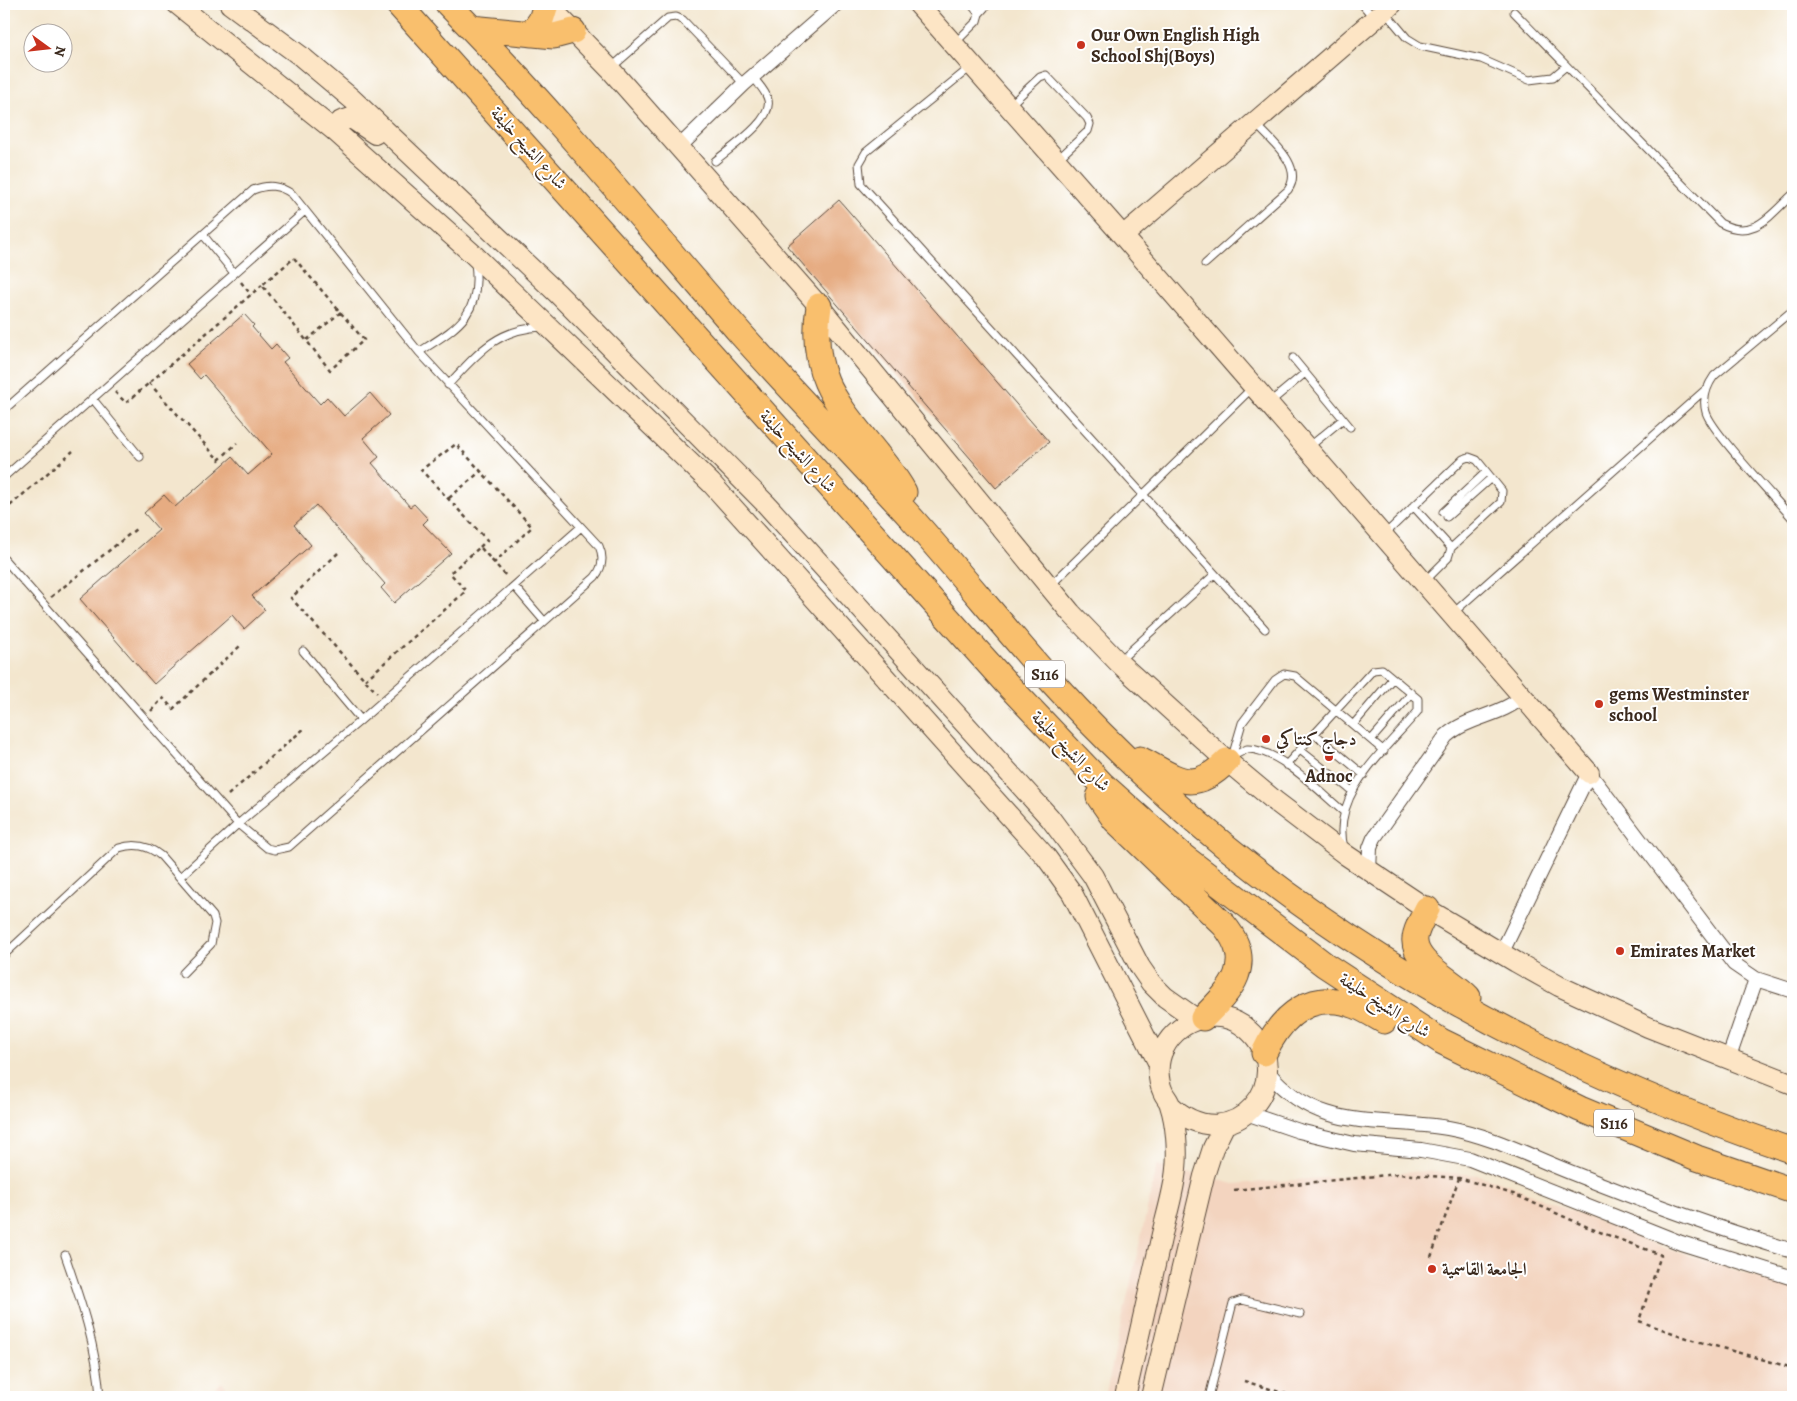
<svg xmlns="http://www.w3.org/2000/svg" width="1797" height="1401" font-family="Alegreya,Amiri,serif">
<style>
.built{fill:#f3d4bf}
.building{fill:#e6ac82}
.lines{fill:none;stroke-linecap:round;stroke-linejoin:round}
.lane-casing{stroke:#574638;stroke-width:9}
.street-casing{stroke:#574638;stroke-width:16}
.secondary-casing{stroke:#574638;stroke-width:22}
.highway-casing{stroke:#574638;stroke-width:27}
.path{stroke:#574638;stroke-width:2.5;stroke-dasharray:4 4;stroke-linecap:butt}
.lane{stroke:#fff;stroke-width:7}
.street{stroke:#fff;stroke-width:14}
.secondary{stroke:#fde5c5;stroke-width:20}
.highway{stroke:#f9bf6d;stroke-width:25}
.poi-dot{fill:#c8321e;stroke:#fff;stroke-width:2}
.labels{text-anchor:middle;stroke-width:4;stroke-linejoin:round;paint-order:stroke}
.shield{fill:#fff;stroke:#766a62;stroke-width:1}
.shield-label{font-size:16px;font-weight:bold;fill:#3b2a1e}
.poi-label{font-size:18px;font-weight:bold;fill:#3b2a1e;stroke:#fff;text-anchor:start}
.street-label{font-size:18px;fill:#3b2a1e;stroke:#fff}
</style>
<rect width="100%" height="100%" fill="#fff"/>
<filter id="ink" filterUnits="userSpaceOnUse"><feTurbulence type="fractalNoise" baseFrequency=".02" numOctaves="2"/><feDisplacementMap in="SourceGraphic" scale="10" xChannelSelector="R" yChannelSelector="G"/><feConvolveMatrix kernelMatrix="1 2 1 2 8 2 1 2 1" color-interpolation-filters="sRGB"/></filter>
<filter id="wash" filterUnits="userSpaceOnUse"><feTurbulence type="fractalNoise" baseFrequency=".0096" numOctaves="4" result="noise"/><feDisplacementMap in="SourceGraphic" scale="20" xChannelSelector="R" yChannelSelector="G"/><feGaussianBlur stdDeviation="1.12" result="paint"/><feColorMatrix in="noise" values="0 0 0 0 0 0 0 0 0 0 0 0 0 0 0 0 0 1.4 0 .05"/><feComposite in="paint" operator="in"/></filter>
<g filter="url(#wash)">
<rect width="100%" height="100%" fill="#f3e6ce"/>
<!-- built -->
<path class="built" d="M1157 1165 1234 1184 1426 1171 1478 1175 1514 1186 1544 1200 1668 1249 1793 1288V1397H1105Z
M222 1382 234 1397H204Z"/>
<g id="blocks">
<!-- building -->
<path class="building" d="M839 200 1049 442 996 488 787 246Z
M244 314 254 325 252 327 271 349 276 344 288 358 283 362 320 404 327 397 344 416 370 393 389 415 363 438 379 457 372 463 410 507 414 504 428 519 423 524 451 553 394 603 381 588 385 584 316 505 294 525 311 545 252 596 265 610 244 629 232 615 154 684 80 599 159 530 144 513 164 495 175 507 232 457 248 475 272 454 204 375 200 379 187 364Z"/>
</g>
</g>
<g filter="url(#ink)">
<use href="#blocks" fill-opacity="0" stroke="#574638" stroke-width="1"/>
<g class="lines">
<defs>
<path id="lane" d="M971 4 979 14 988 4
M1362 4 1373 17
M1514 12 1720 223C1754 241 1770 215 1793 194
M1386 13 1407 38 1420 46 1481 59 1529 80 1553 77 1566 66
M954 44 977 21 979 14
M972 66 866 152 859 164 861 184 1265 629
M611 68 668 18 676 17 683 20 744 84
M1010 105 1040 77 1046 75 1087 118 1090 124 1088 131 1057 160
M715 161C730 148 773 121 768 100 766 91 758 84 753 77
M204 236 234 273
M1205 264 1288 190C1305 166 1270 140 1255 123
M1793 310 1714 376C1707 386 1702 398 1706 412 1711 431 1776 499 1793 519
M419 352C458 327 482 315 475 263
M1293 358 1350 427
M448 385C477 354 496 329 542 327
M92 398 140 457
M1269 403 1305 373
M4 410 253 190C268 184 279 185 292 194L419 352 599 546C604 557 603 567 595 577L289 847 275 850 267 848 238 824 4 559
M1309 447 1343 419
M4 477 305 211
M1413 506 1451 548
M1443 512 1486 472
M1447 517 1491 478
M1384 535 1463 459 1469 457 1477 460 1502 491 1501 502 1451 548 1448 558 1425 581
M514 586 544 621
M1050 586 1253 387
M1452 614 1706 389
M303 651 361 720
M1119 661 1215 574
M1353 725 1393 678
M1315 734 1364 775
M1371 740 1412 693
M1300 750 1352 791
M1233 756 1247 749C1278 748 1321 793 1344 812
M1232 757 1242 723 1275 680 1284 674 1295 676 1384 751
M1286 765 1373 670 1382 669 1418 699V711C1388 748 1330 793 1344 848
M180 877 238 824 361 720 581 527
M4 955 119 848C135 843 148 845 161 856L213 916 215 923 211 944 183 973
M65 1255C81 1301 97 1348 100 1397
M1209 1397 1233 1303 1242 1300 1300 1314"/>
<path id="street" d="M678 148 744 84 836 4
M1369 871 1370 848 1374 838 1446 736C1469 716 1502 716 1523 696
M1501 954 1589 773 1734 964 1756 979 1793 991
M1728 1060 1756 979
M1267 1071C1319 1134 1377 1116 1448 1128 1493 1136 1533 1158 1575 1174 1647 1203 1719 1229 1793 1251
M1246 1113 1299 1131 1354 1144 1421 1150 1470 1159 1681 1243 1793 1278"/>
<path id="secondary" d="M177 4 335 131 474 255 711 483 1046 857 1072 893 1159 1064
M230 4 302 57 352 99 557 293 766 504 1050 818 1093 876 1140 967 1151 983 1165 997 1196 1019
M547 4 610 69 819 306 1071 613 1118 662 1227 761 1275 801 1346 855 1427 909 1516 962 1559 986 1648 1027 1793 1084
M918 4 1123 236 1589 773
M335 131 341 121 351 118 375 134
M1123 236 1392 4
M1125 1397C1137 1346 1148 1294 1160 1243 1165 1219 1174 1193 1176 1169 1178 1150 1176 1123 1170 1105 1169 1100 1165 1097 1163 1092 1157 1079 1157 1061 1164 1048 1179 1018 1220 1006 1247 1029 1302 1076 1233 1164 1170 1105
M1151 1397 1204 1176 1213 1148 1225 1124"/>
<path id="highway" d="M398 4 1006 683 1102 784 1185 858 1325 965 1441 1041 1580 1109 1697 1158 1793 1191
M448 4C551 109 645 223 741 334 797 397 856 457 913 520 961 574 1006 630 1054 684 1106 741 1164 796 1224 845 1392 982 1588 1081 1793 1151
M471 28 554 36 573 31
M531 34 541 20 546 4
M819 306C808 375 837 404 877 454 886 466 897 478 904 492
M1140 759C1177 778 1192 796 1227 761
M1099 797 1115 820 1224 925C1256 964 1232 989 1203 1018
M1427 909C1423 918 1416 928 1415 938 1412 963 1453 980 1468 997
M1264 1053C1282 1015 1312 989 1356 1006 1366 1010 1375 1016 1384 1021"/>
</defs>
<!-- lane casing -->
<use href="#lane" class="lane-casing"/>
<!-- street casing -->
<use href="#street" class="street-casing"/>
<!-- secondary casing -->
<use href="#secondary" class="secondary-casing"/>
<!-- highway casing -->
<use href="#highway" class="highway-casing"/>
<!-- path -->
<path class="path" d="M294 258 364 340 330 370 262 285Z
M241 282 251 295
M307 340 341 312
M149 383 219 460 237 443
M115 392 126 403 262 285
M449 498 481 471
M4 511 73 451
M480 547 487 540 421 470 456 444 532 527 494 563
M338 553 291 598 377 693
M51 597 136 529
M365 680 466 591 450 573 480 547 507 577
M151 711 163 698 173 709 242 644
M228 795 306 727
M1234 1190 1397 1174 1459 1178 1513 1194 1592 1229 1661 1255 1639 1321 1690 1339 1793 1368
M1431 1257 1459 1178
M1244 1381 1296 1397"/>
<!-- lane -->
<use href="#lane" class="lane"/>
<!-- street -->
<use href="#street" class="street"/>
<!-- secondary -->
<use href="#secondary" class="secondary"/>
<!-- highway -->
<use href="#highway" class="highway"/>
</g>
</g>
<!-- markers -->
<g class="poi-dot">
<circle cx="1081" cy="45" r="5"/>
<circle cx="1599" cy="704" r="5"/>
<circle cx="1266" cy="739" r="5"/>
<circle cx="1329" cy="757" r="5"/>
<circle cx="1620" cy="951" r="5"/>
<circle cx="1432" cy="1269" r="5"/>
</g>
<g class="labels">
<!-- shield labels -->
<g class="shield">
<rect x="1025" y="660.5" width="40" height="27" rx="4"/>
<rect x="1594" y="1109.5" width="40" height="27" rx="4"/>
</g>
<g class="shield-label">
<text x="1045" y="680">S116</text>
<text x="1614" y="1129">S116</text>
</g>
<!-- poi labels -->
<g class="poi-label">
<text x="1091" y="41">Our Own English High<tspan x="1091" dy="21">School Shj(Boys)</tspan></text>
<text x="1609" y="700">gems Westminster<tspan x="1609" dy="21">school</tspan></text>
<text x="1276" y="745">دجاج كنتاكي</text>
<text x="1329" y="782" text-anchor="middle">Adnoc</text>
<text x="1630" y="957">Emirates Market</text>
<text x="1442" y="1275">الجامعة القاسمية</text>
</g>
<!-- street labels -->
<g class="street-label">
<text transform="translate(529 148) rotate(48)" y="6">شارع الشيخ خليفة</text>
<text transform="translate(798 451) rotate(48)" y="6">شارع الشيخ خليفة</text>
<text transform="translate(1071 751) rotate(46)" y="6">شارع الشيخ خليفة</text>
<text transform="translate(1385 1005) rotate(33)" y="6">شارع الشيخ خليفة</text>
</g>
</g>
<!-- margin -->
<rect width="1797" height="1401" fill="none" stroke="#fff" stroke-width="20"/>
<!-- north arrow -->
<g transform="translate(48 48) rotate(105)"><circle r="24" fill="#ffffff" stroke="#b1aaa5"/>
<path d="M0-4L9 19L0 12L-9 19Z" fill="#c8321e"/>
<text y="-8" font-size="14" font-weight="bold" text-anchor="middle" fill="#3b2a1e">N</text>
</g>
</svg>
